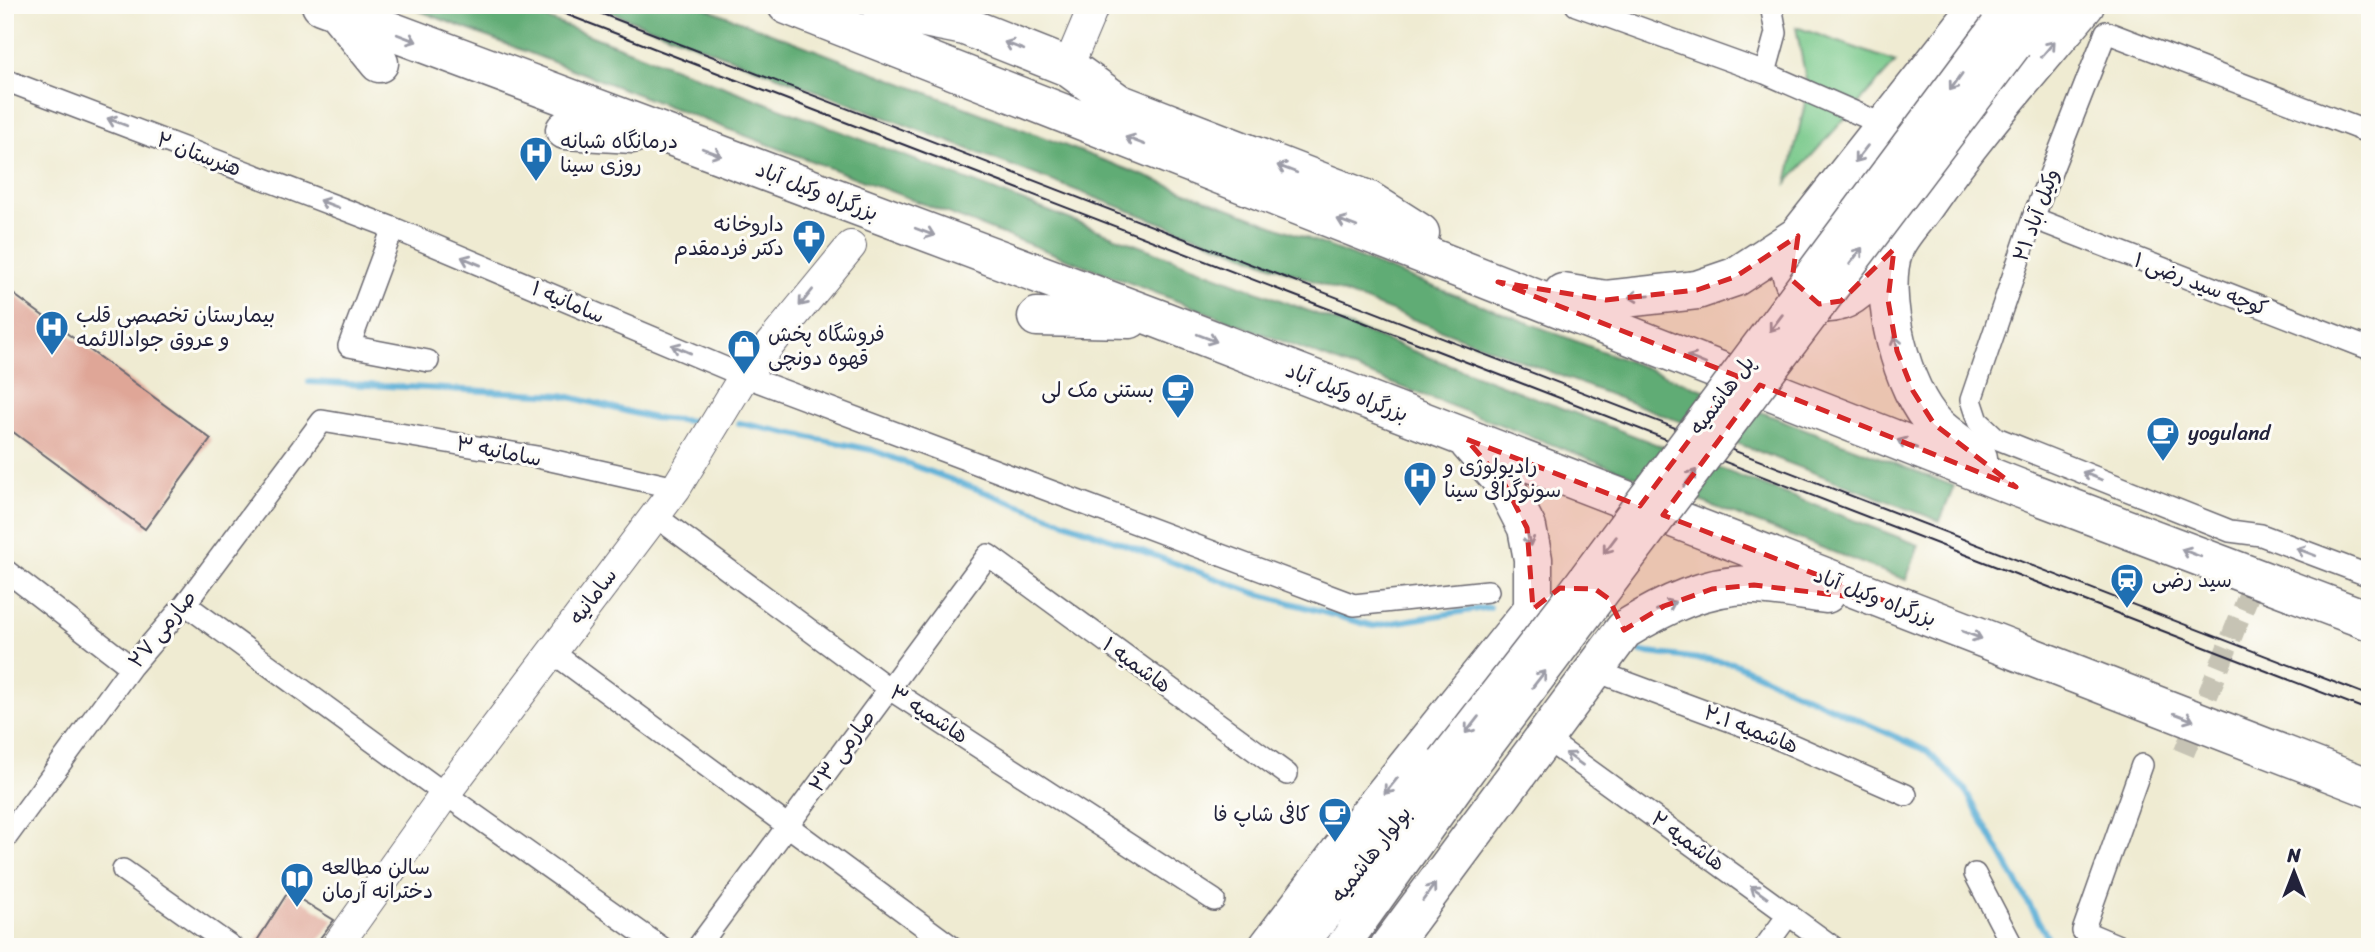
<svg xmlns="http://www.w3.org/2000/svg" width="2375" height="952" font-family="Sriracha,'Playpen Sans Arabic',sans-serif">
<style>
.green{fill:#77c889;stroke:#4c7562;stroke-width:2}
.forest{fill:#61ac75;stroke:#426758;stroke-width:2}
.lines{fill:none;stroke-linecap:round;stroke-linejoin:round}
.stream{stroke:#5aaed6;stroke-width:6}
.building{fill:#dfa697}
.street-tunnel{stroke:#c6c3b4;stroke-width:21;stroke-dasharray:21 10;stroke-linecap:butt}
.street-casing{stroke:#6a6870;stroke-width:24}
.secondary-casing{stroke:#6a6870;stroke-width:32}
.primary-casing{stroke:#6a6870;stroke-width:36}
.highway-casing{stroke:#6a6870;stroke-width:41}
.street{stroke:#fff;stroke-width:21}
.secondary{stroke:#fff;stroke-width:30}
.primary{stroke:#fff;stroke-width:33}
.highway{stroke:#fff;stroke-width:38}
.tram{stroke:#22223b;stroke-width:2}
.primary-bridge-casing{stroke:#6a6870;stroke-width:36;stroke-linecap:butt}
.primary-bridge{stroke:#fff;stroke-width:33}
.oneway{stroke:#9c9ca7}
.marked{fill:#d62828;fill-opacity:0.2;stroke:#d62828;stroke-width:5;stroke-dasharray:14 9;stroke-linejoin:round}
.labels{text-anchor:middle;stroke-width:6;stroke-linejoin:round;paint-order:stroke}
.poi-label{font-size:21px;fill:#22223b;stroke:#fdfcf7;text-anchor:start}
.street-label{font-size:21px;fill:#22223b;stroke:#fdfcf7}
</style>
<rect width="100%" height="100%" fill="#fdfcf7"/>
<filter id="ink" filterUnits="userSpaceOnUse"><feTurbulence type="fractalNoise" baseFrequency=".0143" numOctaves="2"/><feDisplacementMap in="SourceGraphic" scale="14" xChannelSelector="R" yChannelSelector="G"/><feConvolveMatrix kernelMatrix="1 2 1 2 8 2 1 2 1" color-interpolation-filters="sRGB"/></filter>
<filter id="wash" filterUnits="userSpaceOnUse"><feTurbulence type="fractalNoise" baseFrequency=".00686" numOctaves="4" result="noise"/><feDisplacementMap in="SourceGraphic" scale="28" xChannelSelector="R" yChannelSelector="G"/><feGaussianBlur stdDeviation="1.57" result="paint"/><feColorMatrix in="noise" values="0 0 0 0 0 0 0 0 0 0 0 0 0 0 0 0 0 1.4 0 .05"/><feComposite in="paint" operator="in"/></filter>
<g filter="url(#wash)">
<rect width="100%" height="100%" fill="#efebd2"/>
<!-- green -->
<path class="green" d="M1796 27 1896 62 1787 183 1808 90Z"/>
<!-- forest -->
<path class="forest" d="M404 5H511L1919 545 1906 580Z
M592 5H698L1954 486 1940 521Z"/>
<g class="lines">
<!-- stream -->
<path class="stream" d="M309 382 562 395 653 418 706 422
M739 423 872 450 1255 593 1373 626 1490 607
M1641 652 1733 663 1927 751 1964 788 2053 947"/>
</g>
<g id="blocks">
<!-- building -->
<path class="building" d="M5 288 211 439 145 529 5 426Z
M288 892 334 920 313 947H253Z"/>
</g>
</g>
<g filter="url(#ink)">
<use href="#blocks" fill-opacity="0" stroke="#6a6870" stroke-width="2"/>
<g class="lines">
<!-- street-tunnel -->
<path class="street-tunnel" d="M2184 753 2259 570"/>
<defs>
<path id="street" d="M1576 5 1765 73 1884 125
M1765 73 1776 33 1771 5
M5 80 393 228 744 376 1354 605 1488 591
M2370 133 2106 32 2033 218 1971 400 1978 421 1996 438 2230 531 2261 535 2370 576
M2033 218 2370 349
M393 228 349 346 428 361
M654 515 888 688 1214 900
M5 570 131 667
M185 604 445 794 661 947
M552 652 952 947
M1593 670 1774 737 1906 795
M1542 736 1833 947
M5 839 131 667 185 604 322 421 537 457 676 488
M123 870 232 947
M1975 874 2013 947
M2083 931 2142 765
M2083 931 2121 947
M698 947 988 555 1287 774
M1765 947 1789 914"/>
<path id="secondary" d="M1068 67 1094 5
M336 947 445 794 676 488 744 376 851 246"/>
<path id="primary" d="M1996 27 2014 5
M2015 45 2048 5
M1299 947 1444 761
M1342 947 1467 772"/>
<path id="highway" d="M321 5 1159 319 2370 788
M787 5 2016 487 2370 621
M880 5 899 13 965 26 1068 67 1118 103 1368 200 1420 233
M339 14 379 63
M565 130 633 134
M1798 236C1796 244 1791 253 1791 262 1788 289 1814 310 1840 301 1861 294 1880 266 1894 249
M1563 293 1606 300 1697 290 1735 277 1798 236 1980 5
M1037 317 1130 319
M1978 458C1965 447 1948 437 1936 425 1902 392 1877 294 1894 249 1900 234 1915 219 1925 205 1973 135 2030 71 2085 5
M1268 947 1360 825 1533 609V559L1527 528 1504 483 1469 443
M1389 947 1624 630C1663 606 1708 583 1756 585 1779 586 1803 591 1826 594"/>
</defs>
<!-- street casing -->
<use href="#street" class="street-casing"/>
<!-- secondary casing -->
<use href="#secondary" class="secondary-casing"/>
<!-- primary casing -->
<use href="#primary" class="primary-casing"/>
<!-- highway casing -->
<use href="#highway" class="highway-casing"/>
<!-- street -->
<use href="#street" class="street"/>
<!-- secondary -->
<use href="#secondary" class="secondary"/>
<!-- primary -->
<use href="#primary" class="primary"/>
<!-- highway -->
<use href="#highway" class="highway"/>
<!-- tram -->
<path class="tram" d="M542 5 2370 711
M579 5 2370 696"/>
<defs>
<path id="primary-bridge" d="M1444 761 1563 608 1996 27
M1467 772 2015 45"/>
</defs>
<!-- primary-bridge casing -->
<use href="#primary-bridge" class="primary-bridge-casing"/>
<!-- primary-bridge -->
<use href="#primary-bridge" class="primary-bridge"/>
</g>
<!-- one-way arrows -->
<defs><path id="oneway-shaft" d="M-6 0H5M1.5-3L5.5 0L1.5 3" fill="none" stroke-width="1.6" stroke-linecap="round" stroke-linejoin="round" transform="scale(1.75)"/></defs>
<g class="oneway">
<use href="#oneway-shaft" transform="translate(407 38) rotate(21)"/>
<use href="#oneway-shaft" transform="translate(1014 46) rotate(-159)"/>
<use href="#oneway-shaft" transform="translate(2048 49) rotate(-50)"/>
<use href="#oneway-shaft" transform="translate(1956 82) rotate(126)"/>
<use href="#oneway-shaft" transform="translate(117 122) rotate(-159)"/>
<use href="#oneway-shaft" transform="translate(1135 141) rotate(-159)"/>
<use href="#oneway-shaft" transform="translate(712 152) rotate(21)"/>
<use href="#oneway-shaft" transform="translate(1861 154) rotate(128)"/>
<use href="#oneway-shaft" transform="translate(1287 169) rotate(-159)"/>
<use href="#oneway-shaft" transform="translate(329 204) rotate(-159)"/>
<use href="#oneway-shaft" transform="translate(1347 223) rotate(-159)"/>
<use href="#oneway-shaft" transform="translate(925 232) rotate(21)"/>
<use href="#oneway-shaft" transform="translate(1856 256) rotate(-53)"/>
<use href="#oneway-shaft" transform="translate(471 261) rotate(-157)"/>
<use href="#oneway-shaft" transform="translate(1639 296) rotate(174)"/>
<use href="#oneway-shaft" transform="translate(806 298) rotate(129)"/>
<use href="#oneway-shaft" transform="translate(1776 323) rotate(127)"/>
<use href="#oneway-shaft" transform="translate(1207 338) rotate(21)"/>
<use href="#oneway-shaft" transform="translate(1897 346) rotate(-103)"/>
<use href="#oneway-shaft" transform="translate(681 349) rotate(-157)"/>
<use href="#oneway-shaft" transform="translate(1696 360) rotate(-158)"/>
<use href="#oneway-shaft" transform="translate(1907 444) rotate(-158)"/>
<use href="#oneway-shaft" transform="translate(2092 476) rotate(-158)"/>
<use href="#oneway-shaft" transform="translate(1690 478) rotate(-53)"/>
<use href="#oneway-shaft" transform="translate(1528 536) rotate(77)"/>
<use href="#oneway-shaft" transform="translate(1610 545) rotate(127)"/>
<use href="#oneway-shaft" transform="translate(2306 552) rotate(-159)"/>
<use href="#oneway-shaft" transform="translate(2191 553) rotate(-159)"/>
<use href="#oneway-shaft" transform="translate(1666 606) rotate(-24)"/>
<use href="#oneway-shaft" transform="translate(1972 635) rotate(21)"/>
<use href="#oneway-shaft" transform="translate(1539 679) rotate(-52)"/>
<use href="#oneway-shaft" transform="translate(2184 717) rotate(21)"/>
<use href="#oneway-shaft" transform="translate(1472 725) rotate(128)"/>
<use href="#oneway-shaft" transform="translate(1574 759) rotate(-144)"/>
<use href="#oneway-shaft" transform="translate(1391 786) rotate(129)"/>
<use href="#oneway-shaft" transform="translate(1429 892) rotate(-54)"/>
<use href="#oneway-shaft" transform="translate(1759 892) rotate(-144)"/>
</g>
</g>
<!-- marked area -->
<path class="marked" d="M1798 236 1792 280 1819 304 1841 301 1894 249 1888 300 1897 351 1913 391 1934 424 2016 487 1760 385 1663 515 1885 601 1754 585 1712 589 1664 606 1624 630 1609 599 1595 589 1560 588 1533 609 1527 528 1504 483 1466 439 1640 506 1737 376 1498 282 1606 300 1697 290 1735 277Z"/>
<!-- icons -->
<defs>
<symbol id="hospital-pin" viewBox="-11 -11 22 30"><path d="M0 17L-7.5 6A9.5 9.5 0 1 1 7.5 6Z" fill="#1f6fb2" stroke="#fdfcf7"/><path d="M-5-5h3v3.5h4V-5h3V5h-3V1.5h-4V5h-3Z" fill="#fff"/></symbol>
<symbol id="pharmacy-pin" viewBox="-11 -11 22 30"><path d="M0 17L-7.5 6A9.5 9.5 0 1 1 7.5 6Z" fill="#1f6fb2" stroke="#fdfcf7"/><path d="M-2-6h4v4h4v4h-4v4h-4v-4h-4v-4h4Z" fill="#fff"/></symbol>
<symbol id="shop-pin" viewBox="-11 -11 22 30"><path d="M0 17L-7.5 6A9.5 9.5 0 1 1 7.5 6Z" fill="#1f6fb2" stroke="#fdfcf7"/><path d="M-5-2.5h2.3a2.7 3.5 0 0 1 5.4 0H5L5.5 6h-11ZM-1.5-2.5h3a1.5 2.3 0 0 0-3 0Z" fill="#fff"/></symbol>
<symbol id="cafe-pin" viewBox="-11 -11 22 30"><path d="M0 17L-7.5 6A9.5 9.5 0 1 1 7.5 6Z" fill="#1f6fb2" stroke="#fdfcf7"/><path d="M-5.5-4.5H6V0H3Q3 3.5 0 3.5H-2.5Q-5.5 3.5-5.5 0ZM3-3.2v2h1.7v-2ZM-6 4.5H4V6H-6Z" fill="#fff"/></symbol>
<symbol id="station-pin" viewBox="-11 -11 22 30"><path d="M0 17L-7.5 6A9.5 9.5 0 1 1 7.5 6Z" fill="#1f6fb2" stroke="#fdfcf7"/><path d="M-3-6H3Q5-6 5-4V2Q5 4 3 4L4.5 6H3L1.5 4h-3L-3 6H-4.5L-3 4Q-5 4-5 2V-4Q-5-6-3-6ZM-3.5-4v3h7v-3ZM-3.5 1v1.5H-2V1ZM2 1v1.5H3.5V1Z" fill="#fff"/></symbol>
<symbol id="library-pin" viewBox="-11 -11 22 30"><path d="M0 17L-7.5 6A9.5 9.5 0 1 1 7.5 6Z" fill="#1f6fb2" stroke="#fdfcf7"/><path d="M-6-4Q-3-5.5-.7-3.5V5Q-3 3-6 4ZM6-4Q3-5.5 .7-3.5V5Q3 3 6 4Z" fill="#fff"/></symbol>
</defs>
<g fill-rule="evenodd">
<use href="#hospital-pin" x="517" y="134" width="38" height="52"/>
<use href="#pharmacy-pin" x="790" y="217" width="38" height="52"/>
<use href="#hospital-pin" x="33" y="308" width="38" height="52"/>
<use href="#shop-pin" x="725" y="327" width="38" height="52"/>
<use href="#cafe-pin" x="1159" y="371" width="38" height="52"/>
<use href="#cafe-pin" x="2144" y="414" width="38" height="52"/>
<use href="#hospital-pin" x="1401" y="459" width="38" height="52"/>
<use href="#station-pin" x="2108" y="561" width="38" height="52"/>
<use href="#cafe-pin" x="1316" y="795" width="38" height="52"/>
<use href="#library-pin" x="278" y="860" width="38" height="52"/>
</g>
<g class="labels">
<!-- poi labels -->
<g class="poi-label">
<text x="560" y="148">درمانگاه شبانه<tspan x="560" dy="24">روزی سینا</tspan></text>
<text x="784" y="231" text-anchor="end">داروخانه<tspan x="784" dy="24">دكتر فردمقدم</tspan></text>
<text x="76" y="322">بیمارستان تخصصی قلب<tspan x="76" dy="24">و عروق جوادالائمه</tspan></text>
<text x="768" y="341">فروشگاه پخش<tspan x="768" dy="24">قهوه دونچی</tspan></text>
<text x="1154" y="397" text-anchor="end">بستنی مک لی</text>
<text x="2188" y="440">yoguland</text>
<text x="1444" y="473">رادیولوژی و<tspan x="1444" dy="24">سونوگرافی سینا</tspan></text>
<text x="2152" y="587">سید رضی</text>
<text x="1310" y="821" text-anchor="end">کافی شاپ فا</text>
<text x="322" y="874">سالن مطالعه<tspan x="322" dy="24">دخترانه آرمان</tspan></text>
</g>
<!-- street labels -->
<g class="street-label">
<text transform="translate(199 154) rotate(21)" y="7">هنرستان ۲</text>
<text transform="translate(817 191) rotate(21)" y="7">بزرگراه وکیل آباد</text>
<text transform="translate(2036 215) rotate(-70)" y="7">۲۱ وکیل آباد</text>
<text transform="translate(2201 284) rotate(21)" y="7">کوچه سید رضی ۱</text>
<text transform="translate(568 302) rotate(23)" y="7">سامانیه ۱</text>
<text transform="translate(1347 392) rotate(21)" y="7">بزرگراه وکیل آباد</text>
<text transform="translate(1722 395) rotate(-53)" y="7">پل هاشمیه</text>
<text transform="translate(499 451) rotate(11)" y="7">سامانیه ۳</text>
<text transform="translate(593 596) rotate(-53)" y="7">سامانیه</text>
<text transform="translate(1875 597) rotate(21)" y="7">بزرگراه وکیل آباد</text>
<text transform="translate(162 629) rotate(-51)" y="7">صارمی ۲۷</text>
<text transform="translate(1137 665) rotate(36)" y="7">هاشمیه ۱</text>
<text transform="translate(929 714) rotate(33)" y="7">هاشمیه ۳</text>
<text transform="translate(1751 729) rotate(21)" y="7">هاشمیه ۲.۱</text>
<text transform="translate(842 751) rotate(-54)" y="7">صارمی ۲۳</text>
<text transform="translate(1688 841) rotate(36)" y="7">هاشمیه ۲</text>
<text transform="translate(1371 854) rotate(-52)" y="7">بولوار هاشمیه</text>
</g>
</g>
<!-- margin -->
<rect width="2375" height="952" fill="none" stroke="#fdfcf7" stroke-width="28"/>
<!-- north arrow -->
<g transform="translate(2294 872)" stroke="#fdfcf7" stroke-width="5" paint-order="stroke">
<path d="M0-5L12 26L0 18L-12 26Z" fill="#22223b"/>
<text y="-10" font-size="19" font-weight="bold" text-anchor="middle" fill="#22223b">N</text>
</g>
</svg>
